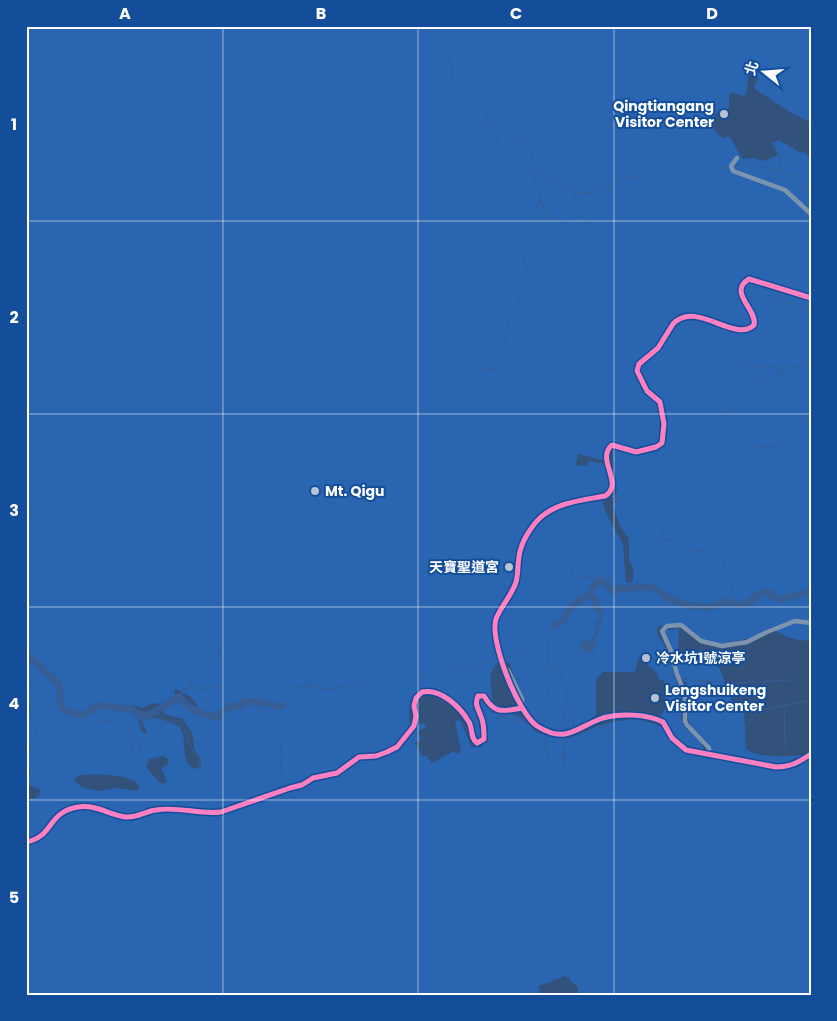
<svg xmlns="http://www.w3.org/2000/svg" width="837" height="1021" font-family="Poppins,'Noto Sans TC',sans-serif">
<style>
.green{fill:#2965b0;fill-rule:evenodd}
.water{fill:#365d94}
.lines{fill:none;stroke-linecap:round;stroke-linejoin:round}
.stream{stroke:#365d94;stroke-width:1}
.river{stroke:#365d94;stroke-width:7}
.minor{stroke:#7e93ad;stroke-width:4.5}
.cycleway-casing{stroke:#144e9a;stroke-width:8}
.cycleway{stroke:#ff80c0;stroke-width:5}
.grid{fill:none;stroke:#fff;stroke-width:1;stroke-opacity:0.55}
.poi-dot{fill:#b8c2d1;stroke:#144e9a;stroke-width:2}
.labels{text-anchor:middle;stroke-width:4;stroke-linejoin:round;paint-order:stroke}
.poi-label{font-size:14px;font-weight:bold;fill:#fff;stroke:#144e9a;text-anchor:start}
.neatline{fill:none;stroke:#fff;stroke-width:2}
.grid-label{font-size:16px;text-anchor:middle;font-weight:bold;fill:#fff}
</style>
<rect width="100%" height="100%" fill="#33527b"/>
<!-- green -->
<path class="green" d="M26 26H811V123L790 112 755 89 754 87 758 79 754 71 748 77 746 95 742 96 734 92 729 94V108L715 114C711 128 713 128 723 139L729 136 743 159 752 158 765 161 778 155 772 143 779 140 801 153 803 152 811 158V641C796 640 783 638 772 627L755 637 729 643 719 644 700 639 683 625 658 626 657 633 670 656 676 680 681 691V719L685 727 701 742 704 750C671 743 680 738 661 716L665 709V698L667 692H670V684L664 683V680H659C658 672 653 669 647 665V652L638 659 635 672H603L596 679V715C576 732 544 739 528 712 520 699 514 678 510 663L503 660C486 665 491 687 493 702L488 699 482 692H477C467 707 484 723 480 740 471 735 473 724 470 716 464 703 433 681 419 690 408 697 409 711 409 722L419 725 423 723 426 725V727L418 732 421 739 415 743 422 756H427L432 763 454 751 457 754 461 751 455 720 461 721 471 747H482C485 738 487 727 484 717 482 711 479 708 479 701L480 699 493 713 513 714 522 719 537 733 557 738H570L598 726 617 721 638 719 660 726 664 729 669 739 685 753 710 757C712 738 698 738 690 724 684 714 689 699 690 688L679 675 665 635V630L679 629 678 655C691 661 709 657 720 669L732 701 744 710 746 749C759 760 794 755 811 755V995H578V987L569 980 570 978 565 976 539 986 540 995H26V799L35 798 40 794V790L26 783ZM610 443H615L613 457 617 489 613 506 621 528 629 538V560C634 570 635 570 632 582L630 583 626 582 623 544 606 513 603 502 609 485 605 464 588 461 587 466 576 465 578 454C587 455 594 459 603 460 602 453 603 446 610 443ZM600 615 601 625 598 627 597 634 593 640 597 642 593 651 584 652 583 649 589 641 592 640C594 635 598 628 596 623ZM176 689 191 697 197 705V708L191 707 174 692V690ZM160 703 164 714 183 719 192 733 195 751 201 759V764L198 769C176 765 190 738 179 727 174 721 153 718 145 716L140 719 147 731 145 734 141 731 138 719 128 710V706L132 705 143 708 151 704ZM163 756 167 758 169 761 167 765 161 768 167 781 164 784 159 782 146 767 149 759ZM79 775C92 774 136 773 139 787L137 791 116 788 99 791 84 788 73 780Z"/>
<!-- water -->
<path class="water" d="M600 612 602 622 593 640 598 642C593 647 596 654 584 652V650H582L580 647 581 642 592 640Z"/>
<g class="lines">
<!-- stream -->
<path class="stream" d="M428 26 429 30C445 39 451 56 452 75 453 81 452 84 455 90 458 94 461 94 464 97 468 100 468 102 473 103L474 110 486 112 487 122 498 139 499 150 508 153 518 159 521 166 534 174 536 186 546 213C570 221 575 245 587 264
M488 122 497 123 503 134C514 137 522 140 531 148V159L546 176 574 192 582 215 590 228 604 257
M773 141 779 151 781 171
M734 166 745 163 796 176 798 184 808 188 811 192
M715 169 726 167 728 169
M575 192C597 198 606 182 626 178 631 177 636 179 641 179 648 178 642 177 647 174 654 171 664 179 669 181
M748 284 765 300 793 303 811 311
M724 355 742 361 750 365 775 367 783 371
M464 390C471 383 472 375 479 368H488L495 371 507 346 505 340 510 313 518 305V294L527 273 522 247 530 222 535 217 537 205 540 199
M700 432 717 418 733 409 748 387 793 367 811 365
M754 445 763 447
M764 447H773L778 446 803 421 811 419
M611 497 617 496 626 500 633 494H641L645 504 662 526 663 540H672L682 549 707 551 723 557 724 566 729 573 727 576 738 604
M568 553V559L572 563C571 569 570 575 576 580L586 576 601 580
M797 619 811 608
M502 656 508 658 514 652 523 649 530 662H537L540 672 547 670 549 662 547 644 554 636 552 629 554 625
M550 663 560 673 562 682 566 685 567 691 564 721 565 724
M807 674 811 672
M409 679C421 673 436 675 447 668 465 674 476 661 493 661L498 657
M682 680 688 678 694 680 732 683 791 680
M26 684 37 689
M398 685 406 681
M308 686 315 676 316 673
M182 692V689H187C189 683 193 678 195 673 199 663 202 654 215 656L221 649 224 639 235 636
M179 697 191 686 206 690 208 685 212 688 226 685 239 675 241 666 247 659
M566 702 571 710 570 716 574 723V728
M26 703C32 710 37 731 35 740 34 745 29 749 28 753 26 760 28 769 31 776
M259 703 261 711 268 714V716L277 724 276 728 278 736 284 737 280 748 282 757 280 767 283 778 287 783V786
M687 704 701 706 707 708C714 705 734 703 742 702 749 707 755 706 762 710L811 700
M784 707 785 748
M157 709 165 720 179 722 184 726
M154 711C162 728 177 720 188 733L187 736C191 742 190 748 195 754H198L202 772
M83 714 89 723C101 724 109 719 120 720L130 730 129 737 134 756 143 762
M296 714 282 706 295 688C302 687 308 687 315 687L317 689H333L357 682 364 683 366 685
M141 715 143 720C149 718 157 721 161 726
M533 717 545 706 548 690 557 679 548 673 547 670
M499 719 501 715 507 718 510 713C522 715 525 722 534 729 538 732 543 734 548 737L545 747 550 761
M141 726 143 720
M131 731 140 745 138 753
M743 732 759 710
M189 733 198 744
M580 733 592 732 606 725 617 736 625 741
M581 735 578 740 579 744 575 751 584 764
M486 742C497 740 504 732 507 722L513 723 519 716
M559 760 563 752
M564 766 565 739"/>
<!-- river -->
<path class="river" d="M600 612 595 605 596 600 590 595C590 589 597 583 601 580 607 583 608 587 614 591L620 588 630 589 638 587H652L670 599 687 605 704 607H712L723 602 744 605 750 602 759 593 768 592 775 598 783 599 811 591
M554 625C566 621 564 618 570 609 575 602 583 598 590 595
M26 653 59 684 60 704 63 709 76 715 85 714 97 706 116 707 119 709 129 708 140 715H149L179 697 189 707 205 715 217 717 230 706H238L240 707 242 703C250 701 259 701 267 703 273 705 276 708 282 706"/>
<!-- minor -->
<path class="minor" d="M737 158 731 166 733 171 785 190 811 214
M811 298 749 279C727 292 758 310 754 325 735 344 696 299 673 324L658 348 639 364 637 371 647 391 660 402 664 424 662 443 656 447 636 452 612 445C595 459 625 484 605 496 584 500 558 502 541 517 533 524 524 538 521 548 517 559 519 571 516 582 512 595 501 606 496 619 489 640 518 713 537 726 567 745 576 727 603 718 620 713 647 714 663 722L672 738 686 750 776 767C791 767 799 762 811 754
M508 670 522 699V704
M709 754V748L687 725 685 721V694L677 674 671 651 662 631 667 626 681 625 701 641 722 646 747 642 767 632 795 621 811 623
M26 842C54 837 47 812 78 807 96 804 109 815 126 817 137 818 146 811 156 810 178 806 200 815 221 812L290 788 302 785 313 778 337 773 359 757 376 756 387 752 397 747 414 726 416 716 414 706 416 698 422 692C441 688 460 707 469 722 473 729 470 738 477 743L484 739C484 732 484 725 482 719 479 710 474 705 478 696H484C495 715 503 711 522 708"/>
<defs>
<path id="cycleway" d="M811 298 749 279C727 292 758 310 754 325 735 344 696 299 673 324L658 348 639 364 637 371 647 391 660 402 664 424 662 443 656 447 636 452 612 445C595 459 625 484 605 496 584 500 558 502 541 517 533 524 524 538 521 548 517 559 519 571 516 582 512 595 501 606 496 619 489 640 518 713 537 726 567 745 576 727 603 718 620 713 647 714 663 722L672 738 686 750 776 767C791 767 799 762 811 754
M26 842C54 837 47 812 78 807 96 804 109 815 126 817 137 818 146 811 156 810 178 806 200 815 221 812L290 788 302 785 313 778 337 773 359 757 376 756 387 752 397 747 414 726 416 716 414 706 416 698 422 692C441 688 460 707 469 722 473 729 470 738 477 743L484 739C484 732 484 725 482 719 479 710 474 705 478 696H484C495 715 503 711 522 708"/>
</defs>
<!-- cycleway casing -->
<use href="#cycleway" class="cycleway-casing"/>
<!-- cycleway -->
<use href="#cycleway" class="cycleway"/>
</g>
<!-- grid -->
<path class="grid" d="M223 26V995M418 26V995M614 26V995M26 221H811M26 414H811M26 607H811M26 800H811"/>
<!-- markers -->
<g class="poi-dot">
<circle cx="724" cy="114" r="5"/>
<circle cx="315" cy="491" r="5"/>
<circle cx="509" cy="567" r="5"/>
<circle cx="646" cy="658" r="5"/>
<circle cx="655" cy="698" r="5"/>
</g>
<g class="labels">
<!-- poi labels -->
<g class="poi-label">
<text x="714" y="111" text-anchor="end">Qingtiangang<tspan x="714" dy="16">Visitor Center</tspan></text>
<text x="325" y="496">Mt. Qigu</text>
<text x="499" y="572" text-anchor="end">天寶聖道宮</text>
<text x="656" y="663">冷水坑1號涼亭</text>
<text x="665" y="695">Lengshuikeng<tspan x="665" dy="16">Visitor Center</tspan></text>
</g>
</g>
<!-- border -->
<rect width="837" height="1021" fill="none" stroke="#144e9a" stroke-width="55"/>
<!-- north arrow -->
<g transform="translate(764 72) rotate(287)" stroke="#144e9a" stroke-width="4" paint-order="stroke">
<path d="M0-4L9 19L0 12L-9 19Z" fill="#ffffff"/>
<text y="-8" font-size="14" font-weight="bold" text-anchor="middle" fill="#ffffff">北</text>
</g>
<rect x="28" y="28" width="782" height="966" class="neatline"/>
<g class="grid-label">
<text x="125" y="19">A</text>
<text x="321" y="19">B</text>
<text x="516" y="19">C</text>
<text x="712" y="19">D</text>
<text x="14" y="130">1</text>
<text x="14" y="323">2</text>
<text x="14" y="516">3</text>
<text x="14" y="709">4</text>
<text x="14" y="903">5</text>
</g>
</svg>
